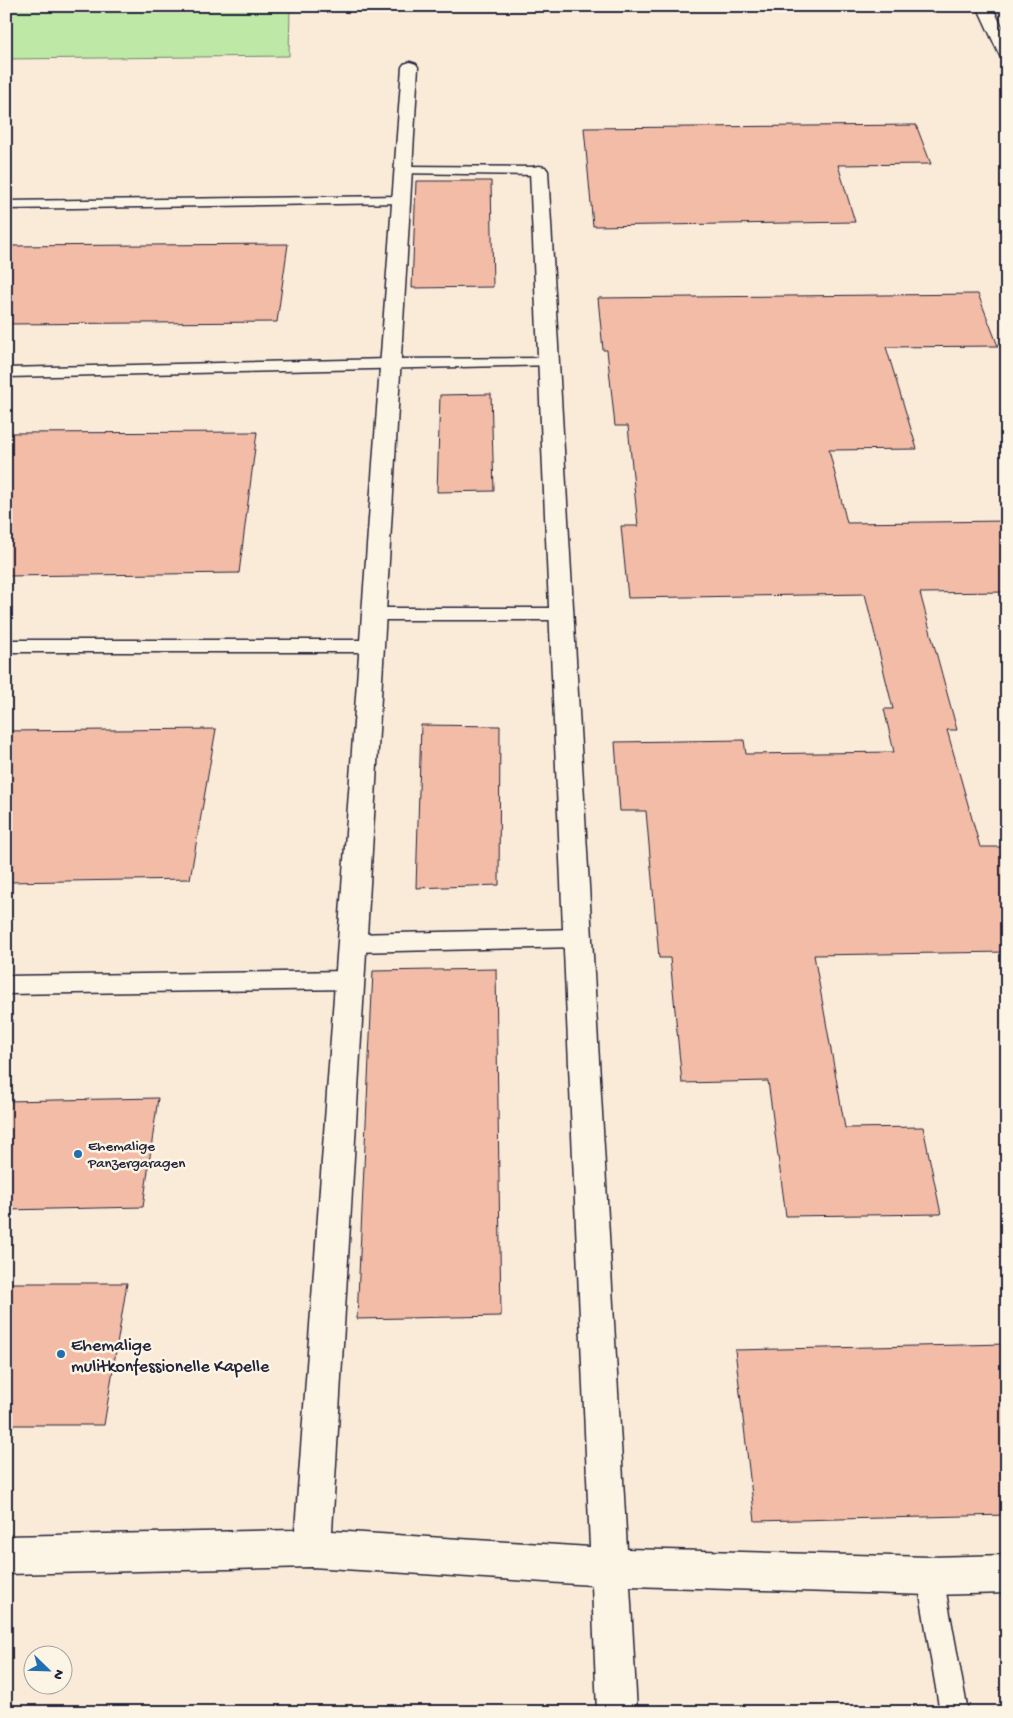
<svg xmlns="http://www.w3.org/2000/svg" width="1013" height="1718" font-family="'Gochi Hand',sans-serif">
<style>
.green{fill:#bde8a5;stroke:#708570}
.building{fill:#f2bca6;stroke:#22223b}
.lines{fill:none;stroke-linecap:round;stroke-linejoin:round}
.lane-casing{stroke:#22223b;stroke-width:3}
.street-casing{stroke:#22223b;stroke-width:3}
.lane{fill:#fcf5e5;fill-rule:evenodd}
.street{fill:#fcf5e5;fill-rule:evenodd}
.poi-dot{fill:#1f6fb2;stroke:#fcf5e5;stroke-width:2}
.labels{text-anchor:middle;stroke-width:5;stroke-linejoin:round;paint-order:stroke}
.poi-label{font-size:15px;fill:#22223b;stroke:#fcf5e5;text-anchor:start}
.near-poi-label{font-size:18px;fill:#22223b;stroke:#fcf5e5;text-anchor:start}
</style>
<rect width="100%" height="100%" fill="#faead8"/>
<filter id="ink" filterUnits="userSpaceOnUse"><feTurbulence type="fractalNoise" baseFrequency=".02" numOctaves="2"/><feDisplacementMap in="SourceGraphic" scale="10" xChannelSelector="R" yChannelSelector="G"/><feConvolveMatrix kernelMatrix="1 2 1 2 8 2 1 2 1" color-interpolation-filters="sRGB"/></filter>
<g filter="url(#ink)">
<!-- green -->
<path class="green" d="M6 6H290L289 56 6 59Z"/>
<!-- building -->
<path class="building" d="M916 125 931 164 838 165 855 222 593 226 584 128Z
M416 181H491L493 287 412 288Z
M288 244 277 322 6 324V246Z
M978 294 998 346 886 347 917 449 829 450 847 523 1007 521V592L920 593 957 730H947L980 847H1007V952L814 955 845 1128 923 1127 941 1214 786 1216 768 1081 682 1083 670 958H659L646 811H620L615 742 744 740 746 754 894 752 884 709H893L865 594 628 598 621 526H638L628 426H615L607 350H603L598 298Z
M491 394 494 491 437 492 440 395Z
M257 432 239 573 6 576V433Z
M421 725 500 726 499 885 416 888Z
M216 729 190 879 6 882V731Z
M496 969 501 1316 357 1319 373 971Z
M158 1098 143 1207 6 1210V1101Z
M6 1283H127L104 1425H6Z
M1007 1344V1515L755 1521 735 1350Z"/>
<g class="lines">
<defs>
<path id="lane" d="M403 166 539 167 545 171 539 175 399 173 397 170 399 167Z
M401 196 405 197 407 200 405 203 6 209V201Z
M549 358 554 359 556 362 554 365 6 377V368L390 359Z
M374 608H561L567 610 569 614 567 618 561 620H374L368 618 366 614 368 610Z
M6 640H372L378 641 380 646 378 651 372 652H6Z
M577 929 584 932 587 938 584 944 577 947 352 952 345 949 342 943 345 937 352 934Z
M350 971 357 974 360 980 357 986 350 989 6 994V976Z
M930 1563 939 1567 943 1576 968 1712H940L917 1576 921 1567Z"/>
<path id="street" d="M977 6H992L1007 37V59L1001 57 999 54Z
M410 62 416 64 418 67 332 1531 590 1547 530 171 533 167 539 166 545 167 548 171 627 1549 930 1557 1007 1555V1593L930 1595 630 1586 637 1712H597L592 1585 312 1567 6 1574V1536L295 1530 402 67 404 64Z"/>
</defs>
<!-- lane casing -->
<use href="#lane" class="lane-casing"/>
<!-- street casing -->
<use href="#street" class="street-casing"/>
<!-- lane -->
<use href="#lane" class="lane"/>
<!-- street -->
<use href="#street" class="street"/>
</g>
</g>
<!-- markers -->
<g class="poi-dot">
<circle cx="78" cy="1154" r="5"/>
<circle cx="61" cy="1354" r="5"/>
</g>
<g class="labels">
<!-- poi labels -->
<g class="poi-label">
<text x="88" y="1150">Ehemalige<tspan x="88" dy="17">Panzergaragen</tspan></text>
</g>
<!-- near-poi labels -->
<g class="near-poi-label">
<text x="71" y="1350">Ehemalige<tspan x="71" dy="21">mulitkonfessionelle Kapelle</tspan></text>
</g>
</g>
<!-- margin -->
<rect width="1013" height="1718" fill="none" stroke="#fcf5e5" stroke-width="25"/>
<rect x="12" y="12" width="988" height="1693" fill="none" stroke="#22223b" stroke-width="2" filter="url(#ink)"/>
<!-- north arrow -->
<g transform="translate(48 1670) rotate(113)"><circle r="24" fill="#fcf5e5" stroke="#a5a1a1"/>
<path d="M0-4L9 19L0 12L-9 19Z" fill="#1f6fb2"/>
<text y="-8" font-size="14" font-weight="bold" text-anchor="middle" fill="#22223b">N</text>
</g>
</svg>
